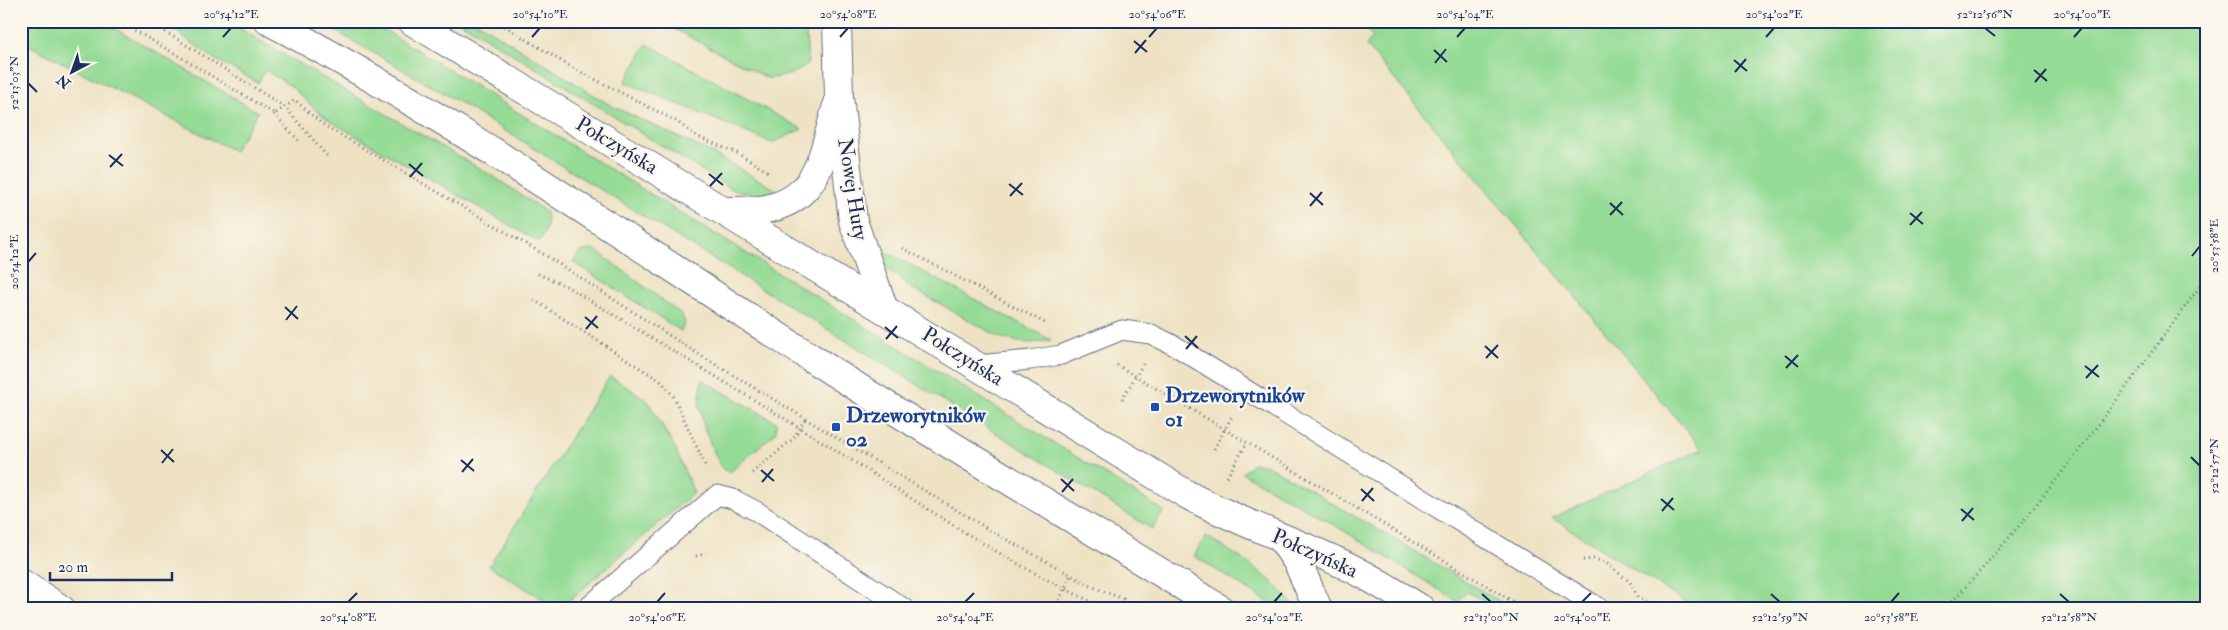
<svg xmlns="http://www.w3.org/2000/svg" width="2228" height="630" font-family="'IM FELL Double Pica',serif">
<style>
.green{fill:#94db95;stroke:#58857a}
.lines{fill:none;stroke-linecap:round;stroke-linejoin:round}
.lane-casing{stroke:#656e81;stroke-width:21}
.street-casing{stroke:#656e81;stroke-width:30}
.secondary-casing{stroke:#656e81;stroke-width:30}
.path{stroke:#656e81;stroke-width:3;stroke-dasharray:1 4;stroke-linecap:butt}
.lane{stroke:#fff;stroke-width:19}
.street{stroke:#fff;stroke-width:28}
.secondary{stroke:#fff;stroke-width:28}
.ticks{fill:none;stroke:#1b2f5e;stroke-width:2}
.transit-dot{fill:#1a4fb4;stroke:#fbf7ec;stroke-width:2}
.labels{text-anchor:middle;stroke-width:4.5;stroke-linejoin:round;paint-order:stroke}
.street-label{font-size:21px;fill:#1b2f5e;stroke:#fbf7ec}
.transit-label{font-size:21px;font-weight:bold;fill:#164399;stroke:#fbf7ec;text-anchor:start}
.neatline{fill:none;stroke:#1b2f5e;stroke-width:2}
.ticks-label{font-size:12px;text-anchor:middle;fill:#1b2f5e}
</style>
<rect width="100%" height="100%" fill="#fbf7ec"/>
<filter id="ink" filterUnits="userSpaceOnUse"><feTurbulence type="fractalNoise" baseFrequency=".02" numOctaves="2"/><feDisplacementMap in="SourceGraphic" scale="10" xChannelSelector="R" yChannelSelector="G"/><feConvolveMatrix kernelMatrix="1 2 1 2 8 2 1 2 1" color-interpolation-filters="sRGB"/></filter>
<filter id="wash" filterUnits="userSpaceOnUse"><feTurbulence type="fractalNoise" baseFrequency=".0096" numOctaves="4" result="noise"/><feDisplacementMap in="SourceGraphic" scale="20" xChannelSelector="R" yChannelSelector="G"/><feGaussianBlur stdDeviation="1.12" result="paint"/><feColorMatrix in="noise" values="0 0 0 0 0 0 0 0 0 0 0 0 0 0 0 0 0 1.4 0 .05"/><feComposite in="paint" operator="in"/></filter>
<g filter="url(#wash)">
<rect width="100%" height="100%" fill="#eee2c3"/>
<!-- green -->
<path class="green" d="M23 21H102L258 112 234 151 21 41Z
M157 21H226L494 177 546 212C548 224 546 231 539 242L332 122 316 110 291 86 265 70 258 83 213 58 178 33Z
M318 21H370L1164 511 1152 529 447 95Z
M459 21H475L610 105 712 153 780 192 759 196 732 189Z
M660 21H805L808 64C796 74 782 78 767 78Z
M1359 21H2207V609H1696L1552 518 1702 449 1366 45 1373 37Z
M647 44 802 129 772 143 625 82Z
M867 242 1051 340C1032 345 1017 343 999 337L910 287 875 258Z
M594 249 681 314 685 322 681 331 573 262 580 252Z
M610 376 647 400 674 446 694 493 559 609 489 566Z
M702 380 776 422V432L729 473 720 466 705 430 699 405Z
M1253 463 1267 465 1513 609H1500L1467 592 1457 601 1333 524 1242 473Z
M1206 536C1239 557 1273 576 1296 609H1279L1194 556Z"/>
</g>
<g filter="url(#ink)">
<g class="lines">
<defs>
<path id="lane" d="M978 365 1030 360 1061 355 1122 330 1151 334 1177 347 1601 609
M586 609 717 495 733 499 756 511 905 609"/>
<path id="street" d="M837 21 839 97 853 221 883 307
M726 211C737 211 749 211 760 210 820 202 822 154 837 106
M1281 538 1298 563 1318 609
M21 583 61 609"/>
<path id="secondary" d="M269 21C458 121 633 244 813 359 947 445 1085 525 1220 609
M412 21 1186 494C1233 520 1285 537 1334 560 1364 573 1392 591 1421 609"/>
</defs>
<!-- lane casing -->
<use href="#lane" class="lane-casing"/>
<!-- street casing -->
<use href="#street" class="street-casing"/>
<!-- secondary casing -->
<use href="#secondary" class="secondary-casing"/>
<!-- path -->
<path class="path" d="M117 21C171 50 222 83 275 114L295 100 322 124 548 257 695 352 993 532 1091 586 1123 599V609
M148 21 285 107 327 156
M496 21 573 68 676 121 698 137 737 153 768 172
M274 114 300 142
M902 248 1047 324
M538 274 566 286C655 340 745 394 834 449 923 505 1011 567 1108 609
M534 300 662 382 674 397 706 467
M1117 365 1517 604 1537 607
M1122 399 1143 364
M1214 449 1232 416
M752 473 794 438 805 419
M1227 477 1247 443
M696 556 706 554
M1583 560 1594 559 1605 562 1630 582 1637 596 1658 609
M1055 609 1071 575
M1945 609C2043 507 2123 390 2207 277"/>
<!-- lane -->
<use href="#lane" class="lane"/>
<!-- street -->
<use href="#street" class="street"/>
<!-- secondary -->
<use href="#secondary" class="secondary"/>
</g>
</g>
<!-- ticks -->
<path class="ticks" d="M1985 28 1995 36M223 37 231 28M532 37 540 28M840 37 848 28M1149 37 1157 28M1457 37 1465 28M1766 37 1774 28M2074 37 2082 28M1134 41 1147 52M1434 50 1447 62M1135 53 1146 40M1734 60 1747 71M1435 63 1446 49M2034 70 2047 81M1735 72 1746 59M2035 82 2046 69M28 83 37 92M109 155 123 166M409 164 423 176M110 167 122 154M709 174 723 185M410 177 422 163M1009 184 1023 195M710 186 722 173M1310 193 1323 205M1010 196 1022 183M1610 203 1623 215M1310 206 1322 192M1910 213 1923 224M1610 215 1622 202M1910 225 1922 212M2192 256 2200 246M28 262 36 253M285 307 298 319M585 317 598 328M286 320 297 306M885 327 898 338M586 329 597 316M1185 336 1198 348M886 339 897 326M1485 346 1498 358M1186 349 1197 336M1785 356 1798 367M1486 358 1498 345M2085 366 2099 377M1786 368 1798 355M2086 378 2098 365M161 450 174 462M2191 457 2200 466M461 460 474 471M162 463 173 449M761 470 774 481M462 472 473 459M1061 479 1074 491M762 482 773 469M1361 489 1374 501M1062 492 1073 479M1661 499 1674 510M1362 501 1373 488M1961 509 1974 520M1662 511 1673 498M1962 521 1973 508M1482 594 1491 602M1771 594 1780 602M2060 594 2069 602M348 602 357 593M657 602 665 593M965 602 974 593M1274 602 1282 593M1582 602 1591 593M1891 602 1899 593"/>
<!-- markers -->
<g class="transit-dot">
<rect x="1150" y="402" width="10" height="10" rx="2.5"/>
<rect x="831" y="422" width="10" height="10" rx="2.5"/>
</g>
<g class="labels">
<!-- street labels -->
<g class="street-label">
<text transform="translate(617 145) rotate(31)" y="7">Połczyńska</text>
<text transform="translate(853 189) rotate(81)" y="7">Nowej Huty</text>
<text transform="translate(963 356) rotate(32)" y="7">Połczyńska</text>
<text transform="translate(1315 553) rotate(24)" y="7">Połczyńska</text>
</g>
<!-- transit labels -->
<g class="transit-label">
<text x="1165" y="402">Drzeworytników<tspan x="1165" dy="24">01</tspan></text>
<text x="846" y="422">Drzeworytników<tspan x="846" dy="24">02</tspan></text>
</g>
</g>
<!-- margin -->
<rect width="2228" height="630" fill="none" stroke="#fbf7ec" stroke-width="55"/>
<!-- north arrow -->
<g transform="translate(72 72) rotate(221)" stroke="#fbf7ec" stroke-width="4" paint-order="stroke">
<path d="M0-4L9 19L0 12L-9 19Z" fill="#1b2f5e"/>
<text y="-8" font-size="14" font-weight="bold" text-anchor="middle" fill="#1b2f5e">N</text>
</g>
<!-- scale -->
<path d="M50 572v8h122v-8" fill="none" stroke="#1b2f5e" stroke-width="2.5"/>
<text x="58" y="572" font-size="15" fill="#1b2f5e" stroke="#fbf7ec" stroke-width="4" paint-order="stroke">20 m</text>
<rect x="28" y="28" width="2172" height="574" class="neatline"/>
<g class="ticks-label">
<text x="231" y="18">20°54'12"E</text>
<text x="540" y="18">20°54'10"E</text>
<text x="848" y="18">20°54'08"E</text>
<text x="1157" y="18">20°54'06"E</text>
<text x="1465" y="18">20°54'04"E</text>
<text x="1774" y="18">20°54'02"E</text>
<text x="1985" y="18">52°12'56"N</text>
<text x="2082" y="18">20°54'00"E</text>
<text transform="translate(14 83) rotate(-90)" y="4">52°13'03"N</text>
<text transform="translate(2214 246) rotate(-90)" y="4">20°53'58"E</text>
<text transform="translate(14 262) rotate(-90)" y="4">20°54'12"E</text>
<text transform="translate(2214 466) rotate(-90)" y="4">52°12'57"N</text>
<text x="348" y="621">20°54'08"E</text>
<text x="657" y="621">20°54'06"E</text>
<text x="965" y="621">20°54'04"E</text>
<text x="1274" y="621">20°54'02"E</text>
<text x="1491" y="621">52°13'00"N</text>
<text x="1582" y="621">20°54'00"E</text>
<text x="1780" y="621">52°12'59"N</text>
<text x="1891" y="621">20°53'58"E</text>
<text x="2069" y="621">52°12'58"N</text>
</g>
</svg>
